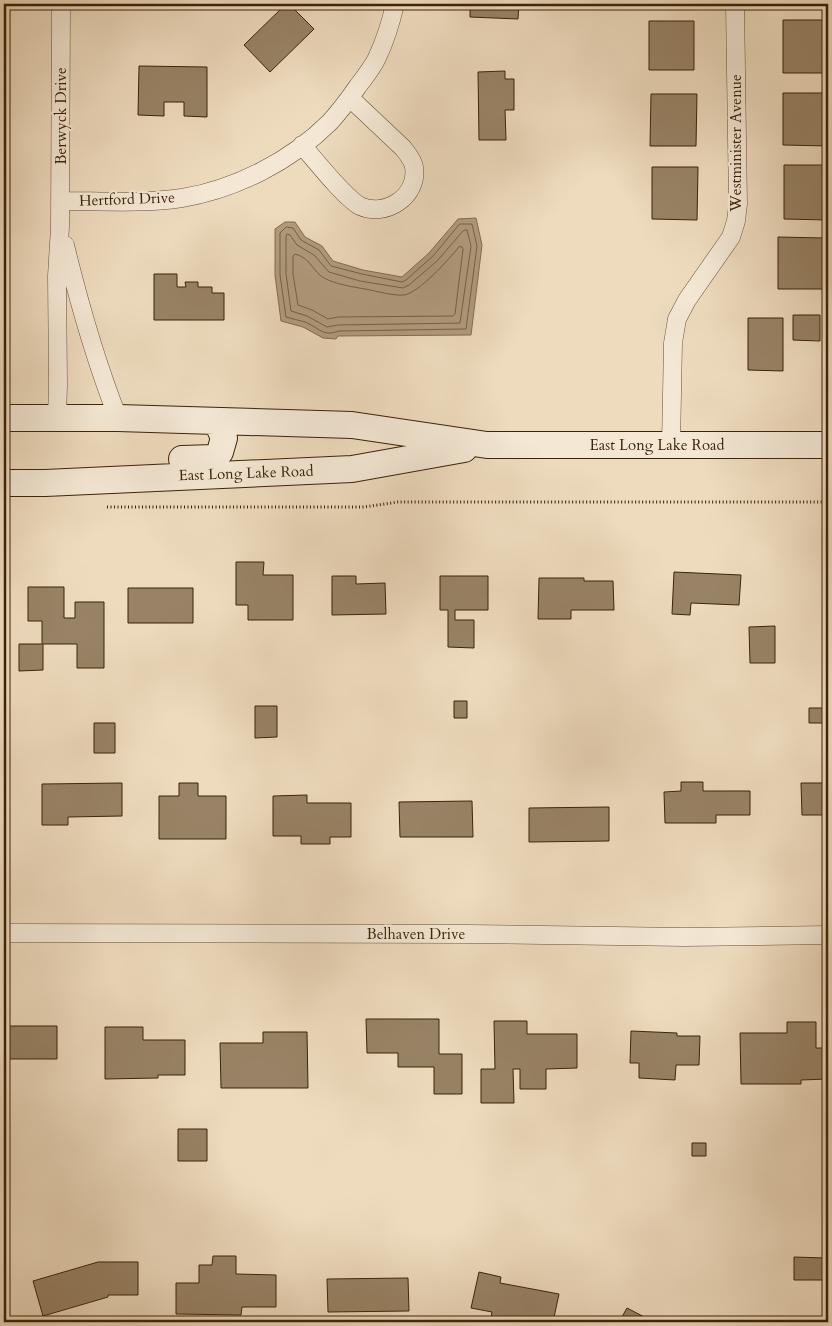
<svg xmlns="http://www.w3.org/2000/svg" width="832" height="1326" font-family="Cardo,serif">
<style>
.water{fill:#b19c7f;stroke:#826c4f}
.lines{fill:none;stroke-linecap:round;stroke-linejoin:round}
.shore{stroke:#766042;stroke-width:1}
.building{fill:#988366;stroke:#3b2306}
.minor-casing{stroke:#685134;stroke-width:19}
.secondary-casing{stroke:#3b2306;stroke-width:28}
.path{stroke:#3b2306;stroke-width:3;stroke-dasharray:1 2.5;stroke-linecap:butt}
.minor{stroke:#f4e8d5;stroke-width:18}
.secondary{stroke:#f4e8d5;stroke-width:26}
.labels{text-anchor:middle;stroke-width:4.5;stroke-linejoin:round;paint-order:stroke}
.street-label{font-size:15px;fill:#3b2306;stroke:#f4e8d5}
</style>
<rect width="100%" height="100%" fill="#eedbbe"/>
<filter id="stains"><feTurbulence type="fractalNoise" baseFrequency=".004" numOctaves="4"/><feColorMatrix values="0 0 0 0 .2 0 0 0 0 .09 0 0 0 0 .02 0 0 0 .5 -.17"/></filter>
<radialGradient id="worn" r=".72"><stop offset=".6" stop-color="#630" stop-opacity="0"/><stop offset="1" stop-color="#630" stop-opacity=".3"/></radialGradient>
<!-- water -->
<path class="water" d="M476 218 482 245 471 335 338 336 336 339 323 338 303 327 281 321 275 275V229L285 222H295L305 237 322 246 333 261 363 270 402 277 429 253 458 219Z"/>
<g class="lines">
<!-- shore -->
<path class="shore" d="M460 224H472L477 246 466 329 339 331C322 337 320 328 305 322 299 320 292 319 286 317L280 275V233L286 227 293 228 301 240 319 250 331 266 362 274 402 282 406 280 433 256Z
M467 230 471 246 460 323 338 325 327 327 307 316 291 311 286 274V237L287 234 290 235 297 245 314 255 329 272 360 281 403 288 409 285 437 261 463 231Z
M462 247 463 249 455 314 453 316 338 317 328 319 312 310 298 305 293 274V256L295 254C311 258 312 271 324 278 335 284 353 287 365 289 377 291 392 296 404 295 419 293 449 259 459 247Z"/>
</g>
<!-- building -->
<path class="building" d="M286 4H289L314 29 270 72 244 45Z
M470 4H519L518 19 470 17Z
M783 20H828V73H783Z
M649 21H694V70H649Z
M139 66 207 67V117L184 116V102H164V116L138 115Z
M505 71V79H514V110H505L506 140H479L478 72Z
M783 93H828V146L783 145Z
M651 94H697L696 146H650Z
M784 165H828V220L784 219Z
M652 167H698L697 220 652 219Z
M778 237 825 238 824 289H778Z
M154 274H177V287H186L185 282H198V287H212V293H224V320H154Z
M793 315H820V341L793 340Z
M748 318H783V371L748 370Z
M236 562H264L263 575H293V620H248V605H236Z
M674 572 741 575 739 605 691 603 690 615 672 614Z
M332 576H356V584L385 583 386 614 332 615Z
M440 576H488V610H455V620H474V648L448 647V610H440Z
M539 578H584V581H613L614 610H571V619H538Z
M28 587H64V618H75V602H104V668H77V644H43V670L19 671V644H42V621H28Z
M128 588H193V623H128Z
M775 626V663H750L749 627Z
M454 701H467V718H454Z
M255 706H277V737L255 738Z
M809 708H828V723H809Z
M94 723H115V753H94Z
M681 782H703V791H750V815H716V823H665L664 792 681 791Z
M122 783V816L68 817V825H42V784Z
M179 783H198V796H226V839H159V796H179Z
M801 783H828V827H825V815H802Z
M307 795V803H351V837H330V844H301V836H273V796Z
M472 801 473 837H400L399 802Z
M609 807V841L529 842V808Z
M366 1019H439V1054H462V1094H434V1067H398V1053H367Z
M494 1021H527V1034H577V1068L546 1069V1089H520V1069H513L514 1103H481V1069H495Z
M787 1022H816V1048H828V1079L801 1080V1084H741L740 1033H787Z
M8 1026H57V1059H4V1040H8Z
M105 1027H143V1040H185V1075H158V1078L105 1079Z
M631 1031 677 1033V1036H700L699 1065H676L675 1080 639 1078V1063H630Z
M263 1032H307L308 1088H221L220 1043H263Z
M178 1129H207V1161H178Z
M692 1143H706V1156H692Z
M213 1256H236V1274L276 1275V1307H242L241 1315 176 1314V1283H199V1265H212Z
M794 1257 825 1258V1280H794Z
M98 1262H138V1295H108V1297L43 1316 33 1281Z
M479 1272 501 1277 500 1283 559 1294 553 1322H543L515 1317 514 1322H490L492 1312 471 1308Z
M408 1278 409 1311 328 1312 327 1279Z
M627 1308 654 1322H619Z"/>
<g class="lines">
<defs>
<path id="minor" d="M302 145C315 160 345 198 360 206 385 218 419 196 414 167 413 160 407 153 403 148L350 98
M61 201C101 201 142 204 182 198 236 189 291 161 330 122 340 111 349 99 358 86 365 77 372 68 377 58 385 41 391 22 395 4
M65 245C79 303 96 362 118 418
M57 417 58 385 57 276 60 227 61 4
M671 445 673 343 677 319 687 300 731 237 736 221 738 204 735 4
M4 933 467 934 685 937 828 935"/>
<path id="secondary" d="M4 418H118L352 425 487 445H828
M182 459 214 458 220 452 224 438 217 422
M4 483H45L352 469 464 449"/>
</defs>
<!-- minor casing -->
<use href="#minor" class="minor-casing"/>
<!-- secondary casing -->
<use href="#secondary" class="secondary-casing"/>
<!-- path -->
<path class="path" d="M107 507H364L398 502H828"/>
<!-- minor -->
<use href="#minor" class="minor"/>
<!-- secondary -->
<use href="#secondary" class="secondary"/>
</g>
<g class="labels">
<!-- street labels -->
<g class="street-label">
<text transform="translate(61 116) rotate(-90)" y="5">Berwyck Drive</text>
<text transform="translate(736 143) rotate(-90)" y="5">Westminister Avenue</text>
<text transform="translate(127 199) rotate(-2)" y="5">Hertford Drive</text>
<text x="657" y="450">East Long Lake Road</text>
<text transform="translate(246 473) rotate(-2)" y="5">East Long Lake Road</text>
<text x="416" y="939">Belhaven Drive</text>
</g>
</g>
<!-- margin -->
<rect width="832" height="1326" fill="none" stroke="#eedbbe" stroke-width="20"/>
<rect x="5" y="5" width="822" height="1316" fill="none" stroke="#3b2306" stroke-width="2.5"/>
<rect x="10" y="10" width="812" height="1306" fill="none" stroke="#3b2306"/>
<rect width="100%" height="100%" filter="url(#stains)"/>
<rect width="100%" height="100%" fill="url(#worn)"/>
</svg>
